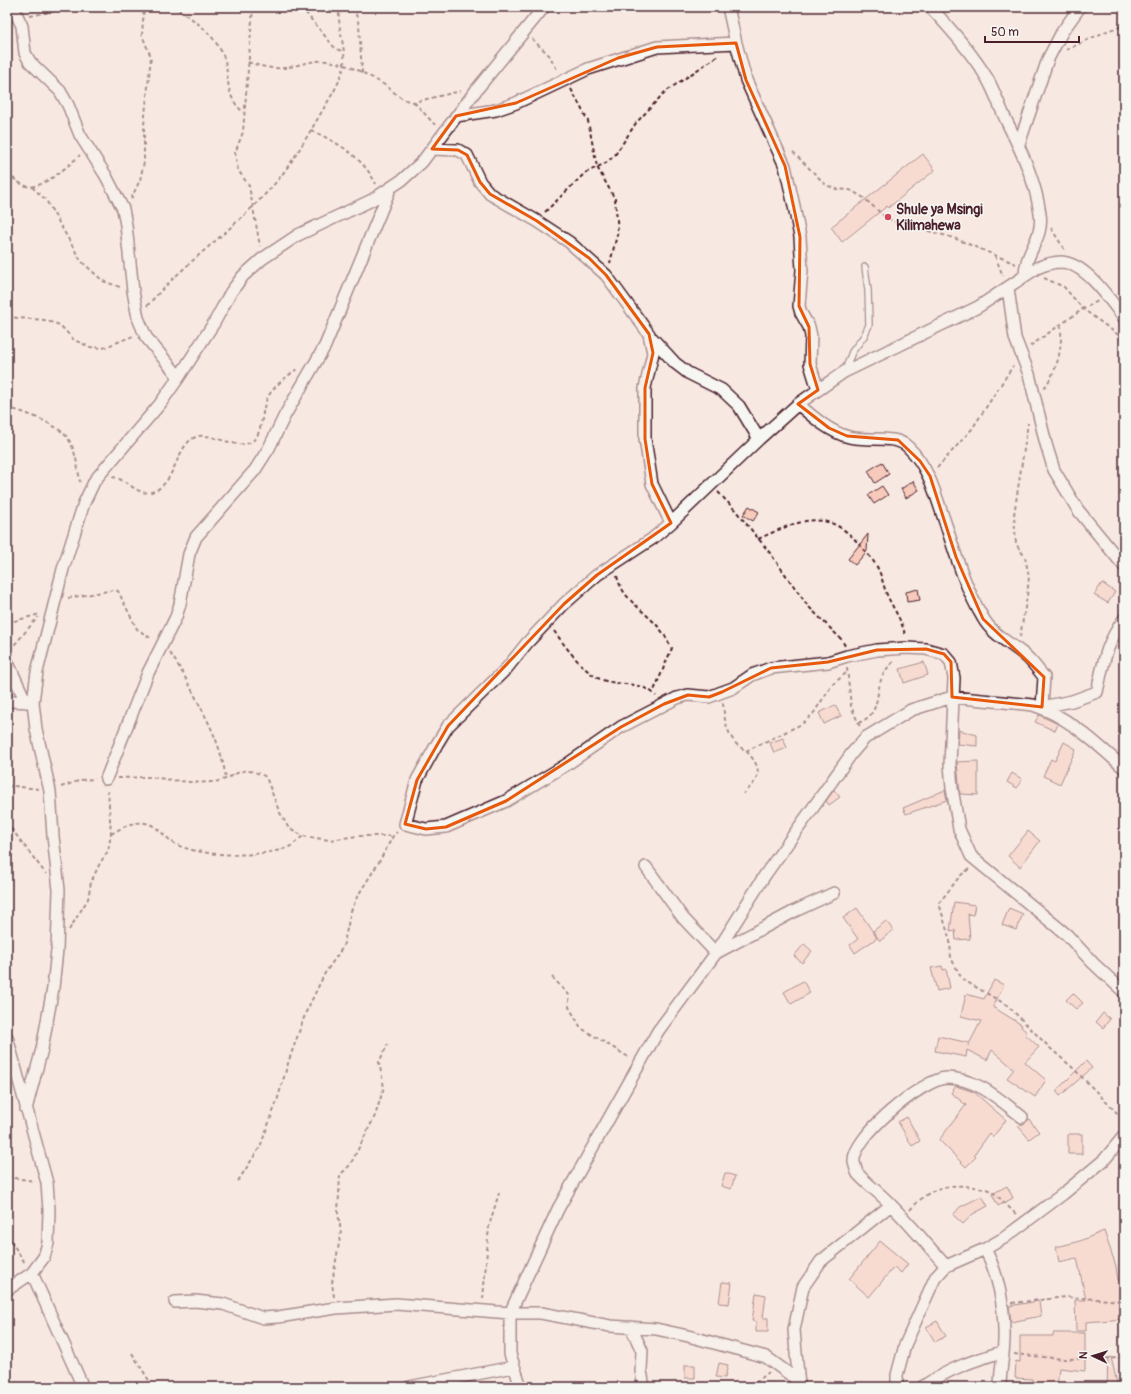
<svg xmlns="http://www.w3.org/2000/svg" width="1131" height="1394" font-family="Pangolin,sans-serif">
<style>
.building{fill:#f8cabb;stroke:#4a1f2b}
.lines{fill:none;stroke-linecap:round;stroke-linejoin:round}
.lane-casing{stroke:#4a1f2b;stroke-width:8}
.street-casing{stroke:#4a1f2b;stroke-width:14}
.path{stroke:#4a1f2b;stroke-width:2;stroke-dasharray:4 3;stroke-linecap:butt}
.lane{stroke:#f6f6f2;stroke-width:5.5}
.street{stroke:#f6f6f2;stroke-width:11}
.marked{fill:none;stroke:#e8590c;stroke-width:3;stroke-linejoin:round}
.poi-dot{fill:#d1495b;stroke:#f6f6f2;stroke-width:1.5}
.labels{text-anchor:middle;stroke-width:3;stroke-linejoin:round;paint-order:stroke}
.poi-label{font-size:14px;font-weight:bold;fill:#4a1f2b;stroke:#f6f6f2;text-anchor:start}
</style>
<rect width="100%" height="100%" fill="#f7e9e2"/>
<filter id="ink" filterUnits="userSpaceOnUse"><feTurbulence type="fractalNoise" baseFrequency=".025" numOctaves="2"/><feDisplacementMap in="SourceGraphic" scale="8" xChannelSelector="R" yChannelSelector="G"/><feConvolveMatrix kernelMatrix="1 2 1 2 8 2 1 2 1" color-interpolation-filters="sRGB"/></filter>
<g filter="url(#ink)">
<!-- building -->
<path class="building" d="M923 154 935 170 888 208 887 206 842 242 831 227Z
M882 462 889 474 875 483 868 471Z
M913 481 919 490 906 498 901 489Z
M882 486 888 495 874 504 868 495Z
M749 506 759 512 753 521 743 515Z
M868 534 867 551 855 565 848 559Z
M1102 583 1115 592 1108 603 1094 595Z
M918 589 920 600 907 602 906 592Z
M924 662 928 675 904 683 900 669Z
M835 705 841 716 824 724 819 713Z
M1039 715 1058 724 1055 731 1035 722Z
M959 730 977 735V746L958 744Z
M783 738 787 748 774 753 770 743Z
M1064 742 1076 749 1060 784 1043 776 1051 759 1055 761Z
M978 761V795L960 794 957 762Z
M1012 773 1022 779 1017 788 1007 782Z
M834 790 840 797 829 805 826 801Z
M945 790 947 800 906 814 903 808Z
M1028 831 1040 841 1020 867 1008 856Z
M954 902 975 905 973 915 968 914 970 939 956 940 955 930 950 931Z
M857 908 877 938 855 953 850 945 858 939 843 918Z
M1009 908 1023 914 1016 930 1002 925Z
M886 921 893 930 880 941 873 931Z
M804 944 812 951 802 963 794 956Z
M942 966 943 970 946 969 950 988 937 991 931 968Z
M994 980 1004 985 993 1007 1022 1025 1021 1027 1027 1032 1025 1034 1039 1047 1025 1062 1046 1080 1035 1097 1007 1078 1014 1069 992 1050 987 1060 967 1050 966 1057 935 1051 938 1036 969 1043 968 1046 981 1021 961 1016 966 994 984 999Z
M803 981 810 993 791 1004 784 992Z
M1073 993 1083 1003 1076 1009 1066 1000Z
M1103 1013 1110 1019 1103 1028 1096 1022Z
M1086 1061 1092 1068 1060 1096 1056 1091Z
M956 1086 974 1092 1006 1120 993 1137 990 1133 974 1155 976 1157 966 1167 939 1140 966 1105 951 1093Z
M907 1117 920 1141 912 1146 898 1122Z
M1029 1119 1039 1132 1029 1139 1018 1126 1025 1123Z
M1068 1134H1082V1154H1068Z
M725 1173 735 1176 731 1189 721 1186Z
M1007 1186 1013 1198 998 1206 992 1194Z
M982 1196 988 1206 973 1214 963 1224 953 1215 960 1207Z
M1104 1231 1116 1266 1118 1280 1124 1279V1319L1086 1322V1331H1076L1075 1300H1086L1077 1258 1059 1262 1056 1247 1077 1242Z
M880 1241 908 1264 901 1273 894 1267 869 1297 849 1279Z
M722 1282 732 1283 729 1304 719 1303Z
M756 1293 766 1295 763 1318H768V1332H756V1322L752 1321Z
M1039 1301 1041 1316 1011 1322 1009 1306Z
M937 1321 946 1336 935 1342 926 1327Z
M1053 1333H1085V1371L1059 1368 1057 1387H1032V1379L1015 1378 1016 1361 1020 1362V1336H1053Z
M1111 1357 1118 1387H1107L1108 1358Z
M719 1363 728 1365 725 1378 716 1377Z
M685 1365H695V1378H685Z"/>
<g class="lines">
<defs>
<path id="lane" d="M845 370 852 352 864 336 869 325 868 290 865 267"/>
<path id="street" d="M13 7 22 26 25 53 30 62 60 91 68 105 80 135 106 176 123 209 126 225 133 291 138 318 146 337 179 377
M728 7 736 43 746 80 785 166 794 206 800 237 802 270 799 306 801 313 809 327 811 336 810 364 818 390
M930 7C951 29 971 52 987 78 995 92 1000 108 1007 122 1021 150 1036 182 1040 214 1044 239 1025 251 1025 275
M456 116 496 110 516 103 588 69 657 47 736 43
M1019 144 1048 59 1062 32 1080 7
M432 149 458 150 467 155 480 182 490 194 537 221 569 242 606 275 649 334 653 353 645 388V439L652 484 671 523
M1008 288 1015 338 1029 374 1046 444 1054 470 1078 510 1124 566
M1124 318C1110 300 1086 263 1061 262 1053 262 1044 265 1037 268L978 307 844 372 818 390 798 404 759 439 671 523 652 539 597 575 564 604 527 643 507 668 448 726 437 744 417 780 405 824 426 829 446 827 506 801 566 765 621 727 677 698 688 695 709 697 722 692 733 688 752 675 771 668 828 662 847 656 877 650 906 648 926 649 944 654 951 662 954 678 950 764 952 788 959 829 971 856 1067 935 1093 963 1124 992
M652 338 675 363 688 373 722 390 739 406 759 439
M798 404C813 417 830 432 849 437 868 442 895 434 908 447 930 468 936 497 946 525 956 556 966 590 983 618 993 636 1014 645 1028 658 1034 664 1039 671 1044 677L1042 707 1072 701 1097 692C1104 661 1105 646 1124 619
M7 661 26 702
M7 701 33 702
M106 779 148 673 176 617 180 604 189 554 196 537 255 470 269 448 285 415 325 346 390 189
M646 867 683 918 716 953 795 911 834 893
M7 1037 47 1183 49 1210 48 1243 44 1257 32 1273 7 1290
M26 1109 42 1049 53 988 57 950 59 890 53 836 50 791 36 729 33 702 37 672 63 569 84 503 95 480 160 404 179 377 214 323 231 292 243 276 262 259 298 235 372 200 402 180 422 162 477 89 544 7
M985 1249C998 1273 1004 1305 1004 1332 1005 1350 1000 1369 1000 1387
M946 1266C928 1246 910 1224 891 1205 881 1194 868 1185 858 1174 856 1171 855 1166 854 1162 851 1138 923 1079 946 1078 977 1078 999 1099 1022 1117
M32 1273 83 1387
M175 1302 195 1301 223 1304 263 1318 278 1317 336 1308 396 1304 510 1313H541L610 1326 656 1329 688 1336 766 1357 799 1381
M631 1327 642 1351 641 1371 644 1387
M799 1386 794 1330 803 1287 821 1261 891 1205
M409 1387 513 1367
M521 1387 510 1354V1313L558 1209 658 1031 716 953 765 875 852 753 865 738 911 710 952 697 1033 705C1068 716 1097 744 1124 768
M897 1387V1375L905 1345 935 1278 946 1266 985 1249 1004 1238 1063 1194 1104 1160 1124 1136
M922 1387C949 1369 971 1361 1002 1352"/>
</defs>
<!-- lane casing -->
<use href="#lane" class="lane-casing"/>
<!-- street casing -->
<use href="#street" class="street-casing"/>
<!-- path -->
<path class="path" d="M173 7C195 19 218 37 225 61 230 83 225 95 243 112
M253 7 243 132 235 153 238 170 249 186 260 246
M301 7 334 47 343 52
M354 7 359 25 362 73
M30 16 75 7
M532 39 549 55 558 71
M1066 50 1109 30 1124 26
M248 62C262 67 276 70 290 67 304 64 318 58 333 62 350 65 368 75 383 84 394 91 401 101 414 102L461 91
M571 89 588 121 597 167 615 199 618 231 610 263
M414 102 435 125
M311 130C338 143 362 156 376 184
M793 152 826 185 836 189 850 190 864 198 885 217 895 222 954 238 1016 264
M7 174C13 177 19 184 26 186 41 191 69 165 80 155
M32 187 46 200 81 261 103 281 120 287
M131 199 140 180 144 162V125L151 57 142 35 144 7
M545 212 585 173 606 163 615 155 636 123 665 92 719 55
M1051 228 1066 252
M995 256 1003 276
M1044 278 1064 287 1083 309 1124 339
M147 306C184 263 232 231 270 189 291 166 305 140 321 113 328 101 343 79 344 64 346 45 336 26 340 7
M7 317 44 320 60 325 74 340 90 347 103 348 133 336
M1030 346 1083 309 1098 301
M1044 388C1058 370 1062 348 1061 326
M7 408C23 411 61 425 69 440 76 452 78 469 80 482
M937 468 972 429 1013 366
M112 477C126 478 137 496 151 492 177 486 175 441 199 436 216 433 245 456 257 436 262 427 262 414 265 404 270 388 285 378 297 369
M718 492 736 511 770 553 808 606 842 640 845 646
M758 539C798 521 826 506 859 544 866 553 875 561 879 571 883 580 884 589 888 597 894 610 903 622 905 636
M617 576C622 600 646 611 660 629 665 635 668 642 672 648L653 693
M68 598 114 590 118 591 137 629 152 639
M7 623 40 614
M554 631C566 647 579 666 596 677 615 688 641 679 656 696
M1020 637 1027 596 1029 577 1025 557 1016 544 1014 515 1028 423
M10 650 38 617
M170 653C180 667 187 681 195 696 210 725 221 745 226 779
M847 668 851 706 860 727
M723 703C724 717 726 730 734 741 737 746 742 748 746 751 764 769 760 779 743 794
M858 723C882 714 874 694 883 675 886 669 890 665 895 660
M746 751 802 724 813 714 832 685 846 673
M118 778C128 778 139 777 149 777 169 779 191 784 211 782 237 781 236 761 266 777L279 811 288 827 303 836 329 840 357 836H393
M7 787 13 786 38 789
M61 787 81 780 95 779
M7 823 46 874
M111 834C122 828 131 821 145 823 158 825 164 837 174 843 198 858 266 858 291 846 295 843 299 839 303 836
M969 869 960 876 939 903 950 941 951 958 962 979 1007 1005 1050 1048 1074 1069 1124 1120
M69 930 88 899 91 882 100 863 108 851 111 834 108 791
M552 977 569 995V1007L581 1028 630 1058
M7 1177 35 1181
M238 1181 260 1147 277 1101 289 1060 306 1012 325 973 343 947 351 911 357 897 379 862 393 836 397 832
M910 1210C929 1188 946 1183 974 1187 980 1188 987 1188 992 1192 1001 1198 1009 1208 1017 1215
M7 1235 25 1263
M334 1297 332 1283 341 1232 338 1213 340 1175 350 1165 375 1116 384 1087 379 1062 388 1044
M483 1299 489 1226 499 1193
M1012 1303 1066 1297 1124 1301
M132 1353 153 1387
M1014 1354 1063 1359 1124 1358
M750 1387 769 1372"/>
<!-- lane -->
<use href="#lane" class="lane"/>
<!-- street -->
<use href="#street" class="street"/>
</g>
</g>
<!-- marked area -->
<path d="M0 0H1131V1394H0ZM736 43 746 80 785 166 800 237 799 306 809 327 810 364 818 390 798 404 829 428 847 436 898 440 920 461 930 476 956 557 983 619 1044 677 1042 707 952 697 951 662 944 654 926 649 877 650 828 662 771 668 722 692 709 697 688 695 664 704 621 727 506 801 446 827 426 829 405 824 417 780 448 726 564 604 597 575 671 523 652 484 645 439V388L653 353 649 334 606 275 589 258 537 221 490 194 480 182 467 155 458 150 432 149 456 116 516 103 618 58 657 47Z" fill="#f7e9e2" fill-opacity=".55" fill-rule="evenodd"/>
<path class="marked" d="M736 43 746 80 785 166 800 237 799 306 809 327 810 364 818 390 798 404 829 428 847 436 898 440 920 461 930 476 956 557 983 619 1044 677 1042 707 952 697 951 662 944 654 926 649 877 650 828 662 771 668 722 692 709 697 688 695 664 704 621 727 506 801 446 827 426 829 405 824 417 780 448 726 564 604 597 575 671 523 652 484 645 439V388L653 353 649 334 606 275 589 258 537 221 490 194 480 182 467 155 458 150 432 149 456 116 516 103 618 58 657 47Z"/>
<!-- markers -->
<circle class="poi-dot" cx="888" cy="217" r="4"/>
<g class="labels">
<!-- poi labels -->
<g class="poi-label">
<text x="896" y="214">Shule ya Msingi<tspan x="896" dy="16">Kilimahewa</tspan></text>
</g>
</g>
<!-- margin -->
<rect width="1131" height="1394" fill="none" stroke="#f6f6f2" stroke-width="24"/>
<rect x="12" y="12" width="1107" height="1370" fill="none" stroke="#4a1f2b" stroke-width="1.5" filter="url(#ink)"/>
<!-- north arrow -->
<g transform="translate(1093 1356) rotate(274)" stroke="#f6f6f2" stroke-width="3" paint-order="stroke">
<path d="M0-3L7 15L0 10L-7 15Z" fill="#4a1f2b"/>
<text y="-6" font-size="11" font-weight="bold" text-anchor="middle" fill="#4a1f2b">N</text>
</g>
<!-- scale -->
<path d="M985 36v6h94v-6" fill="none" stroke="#4a1f2b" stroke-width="2"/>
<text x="991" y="36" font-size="12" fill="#4a1f2b" stroke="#f6f6f2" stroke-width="3" paint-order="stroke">50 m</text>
</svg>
